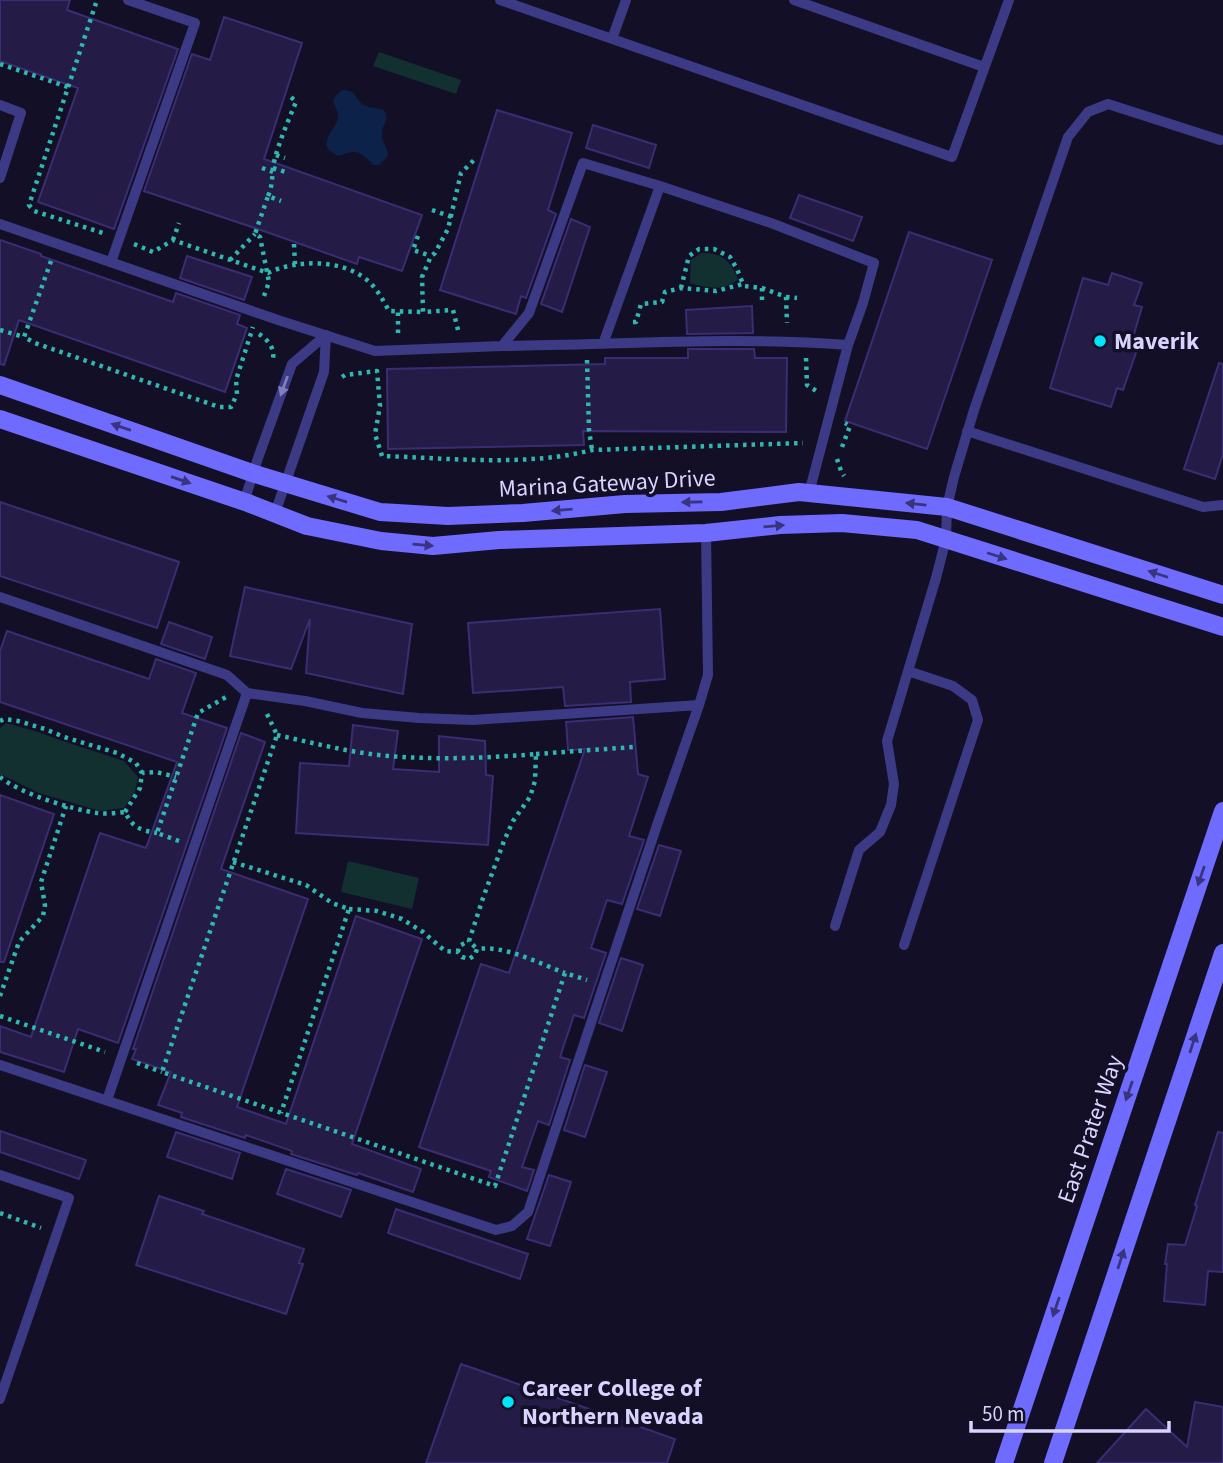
<svg xmlns="http://www.w3.org/2000/svg" width="1223" height="1463" font-family="'Source Sans 3',sans-serif">
<style>
.green{fill:#12302f}
.water{fill:#0c2248}
.building{fill:#241b47;stroke:#3b2d73;stroke-width:2}
.lines{fill:none;stroke-linecap:round;stroke-linejoin:round}
.path{stroke:#2fb8b0;stroke-width:4.5;stroke-dasharray:3.5 5;stroke-linecap:butt}
.lane{stroke:#3d3a85;stroke-width:10}
.secondary{stroke:#6f6bff;stroke-width:18}
.oneway{fill:#837fbc}
.oneway2{fill:#38347d}
.poi-dot{fill:#00e5ff;stroke:#130f26;stroke-width:2.5}
.labels{text-anchor:middle;stroke-width:7;stroke-linejoin:round;paint-order:stroke}
.poi-label{font-size:24px;font-weight:bold;fill:#d9d4ff;stroke:#130f26;text-anchor:start}
.street-label{font-size:24px;fill:#d9d4ff;stroke:#130f26}
</style>
<rect width="100%" height="100%" fill="#130f26"/>
<!-- green -->
<path class="green" d="M379 52 461 80 456 94 373 66Z
M701 253C721 252 731 261 738 279 725 292 706 288 690 283L691 260Z
M6 723 35 731 63 741 124 761 138 777 135 792 124 808 100 811 39 793 0 774V728Z
M348 861 419 878 412 909 341 892Z"/>
<!-- water -->
<path class="water" d="M342 90C359 90 354 101 366 106 371 108 378 108 384 110 390 122 383 122 382 133 381 142 388 147 388 156L379 165H374C358 151 359 149 338 156L329 150 326 145C329 125 346 125 333 102L335 97Z"/>
<!-- building -->
<path class="building" d="M0 0H70L67 10 178 49 114 229 38 202 78 88 0 61Z
M224 17 302 43 264 159 422 215 402 271 359 257 357 264 258 229 144 191 192 54 210 60Z
M497 110 572 133 548 210 556 214 526 298 521 296 516 314 440 290Z
M593 125 656 145 649 168 586 148Z
M799 195 862 217 853 241 790 218Z
M571 219 590 227 562 312 541 304Z
M909 232 992 260 927 449 845 421Z
M0 240 41 254V256L173 302 176 293 240 315 237 324 247 328 225 392 19 320 4 365 0 364Z
M187 256 252 277 244 300 180 278Z
M1112 273 1142 283 1134 305 1142 307 1132 341 1139 344 1123 390 1117 388 1111 407 1050 388 1083 278 1108 285Z
M752 306 753 333 687 334 686 310Z
M688 349H754L755 358H787L786 432 583 431 584 445 388 449 387 369 605 364V358H688Z
M1219 363 1223 364V454L1215 479 1184 469Z
M0 502 179 562 157 628 0 576Z
M245 587 412 624 403 694 306 673 310 619 291 669 230 656Z
M660 609 665 679 630 682 631 702 565 706 563 687 473 693 468 623Z
M169 622 212 637 205 659 161 644Z
M7 631 149 679 156 659 196 673 182 713 227 728 118 1043 78 1029 64 1072 0 1052V1026L31 1037 100 833 146 848 177 762 0 702V651Z
M633 717 638 774 648 777 629 836 644 840 622 904 607 900 591 948 606 953 584 1018 574 1015 560 1057 570 1060 549 1125 538 1121 522 1167 534 1170 527 1191 489 1177 491 1171 419 1147 481 964 509 973 585 749 568 750 566 722Z
M353 725 398 731 393 769 439 772V736L485 741 486 775 493 776 488 845 296 833 300 763 349 766Z
M241 733 265 742 221 869 308 899 237 1107 286 1124 356 916 422 939 352 1144 421 1169 413 1192 358 1173 357 1175 291 1154 292 1151 246 1135 245 1138 181 1117 182 1113 158 1105 171 1072 132 1059 136 1049H133Z
M0 795 54 814 4 962H0Z
M659 845 681 851 660 916 637 909Z
M621 958 643 965 622 1031 599 1023Z
M585 1065 607 1072 585 1137 564 1130Z
M0 1131 86 1160 79 1179 0 1152Z
M176 1132 240 1153 232 1179 167 1157Z
M1218 1132 1223 1133V1272L1208 1271 1205 1305 1164 1301 1167 1264H1165L1168 1244 1185 1245 1197 1206 1195 1205Z
M286 1169 351 1190 341 1217 277 1194Z
M549 1175 571 1182 550 1246 527 1239Z
M159 1196 204 1211 202 1214 304 1249 299 1263 303 1264 286 1314 136 1265Z
M396 1209 528 1254 520 1279 388 1233Z
M461 1364 675 1439 667 1463H426Z
M1195 1402 1223 1407V1463H1097L1146 1409 1187 1447Z"/>
<g class="lines">
<!-- path -->
<path class="path" d="M96 3 29 205 34 211 103 233
M0 64 68 87
M276 155 285 158
M262 168 273 172
M273 168 289 173
M268 196C274 182 271 175 274 162 279 142 288 121 296 102L290 96
M432 210 452 217
M418 236 413 250 431 256
M173 240 179 223
M134 244 153 252 173 240 268 273C294 260 338 259 363 277 375 285 382 298 389 311L423 312
M294 244 295 264
M230 260 255 234
M51 261 24 337 35 343 219 407H231L237 394 236 380 253 327
M681 288 689 256 699 249H714L730 257 737 269 743 284
M762 288V301
M264 296 269 282 260 237 255 234 268 196 281 201
M786 297 797 298
M633 322H636L641 304 662 302 665 292 681 288 716 291 743 284 744 286 762 288 786 297 787 323
M0 330 24 337
M458 330 453 310 423 312 422 277 431 256 435 253 448 229 461 173 474 160
M398 333V312
M259 334C267 339 275 348 273 358
M806 358 807 385 818 392
M587 360 589 430 592 450
M342 377 345 375 377 371 380 406 375 434 382 456C449 458 526 467 592 450L803 443
M842 447 850 426 845 423
M837 459 841 471 844 476
M267 714 277 735 162 1072 495 1186 565 973 587 980
M0 721 4 719 18 721 45 729 64 737 117 753 136 763 142 773
M277 735C314 743 351 753 389 756 438 760 488 758 536 754L535 781 530 797 513 821 504 841 483 898 469 941 477 949
M536 754 634 747
M0 777C21 794 71 809 97 813 106 814 116 813 125 812 133 828 140 830 157 833
M125 812 140 788 142 773 156 772 176 777
M179 841 157 833 198 713 226 697
M233 862 306 885 332 903 349 909 281 1113
M349 909 377 911 402 919 423 932 445 951 458 952 462 957 469 959 475 955 477 949C505 945 538 963 565 973
M458 952 459 946 469 941
M0 996 19 942 43 916 45 905 41 882 66 806
M0 1016 105 1052
M137 1063 162 1072
M0 1213 41 1228"/>
<!-- lane -->
<path class="lane" d="M500 0 952 157 1009 0
M794 0 984 67
M612 39 626 0
M0 105 21 113 0 178
M0 224 281 321 375 351 502 346 529 313 583 163 660 186 771 223 874 263 863 303 848 345 809 493
M111 262 195 23 128 0
M603 344 660 186
M502 346C617 345 733 336 848 345
M967 431 1203 507 1223 505
M244 502 258 458 292 364 326 335
M275 513 324 372 326 335
M0 597 227 675 247 693 305 701 362 713 419 718 473 720 699 705
M835 926 859 850 880 832 891 805 894 784 887 741 936 578 946 539 947 507 954 477 974 410 1068 137 1088 112 1108 104 1220 140
M904 945 978 720 972 700 953 686 908 671
M0 1065 496 1230 512 1226 528 1212 657 825 699 705 708 675 706 533
M107 1100 247 693
M0 1175 69 1198 0 1399"/>
<!-- secondary -->
<path class="secondary" d="M0 385 252 473 380 512 448 516 523 513 625 504 721 502 799 492 947 507 1223 595
M0 419 248 503 307 526 381 541 433 546 499 540 706 533 780 525 842 523 917 530 1223 627
M1004 1463 1223 811
M1053 1463 1223 953"/>
</g>
<!-- one-way arrows -->
<defs><path id="oneway-solid" d="M-6-.8H1V-3.2L6.5 0L1 3.2V.8H-6Z" transform="scale(1.75)"/></defs>
<use class="oneway" href="#oneway-solid" transform="translate(284 386) rotate(110)"/>
<g class="oneway2">
<use href="#oneway-solid" transform="translate(121 427) rotate(-161)"/>
<use href="#oneway-solid" transform="translate(181 480) rotate(19)"/>
<use href="#oneway-solid" transform="translate(337 499) rotate(-163)"/>
<use href="#oneway-solid" transform="translate(692 502) rotate(179)"/>
<use href="#oneway-solid" transform="translate(916 504) rotate(-174)"/>
<use href="#oneway-solid" transform="translate(562 510) rotate(175)"/>
<use href="#oneway-solid" transform="translate(774 526) rotate(-5)"/>
<use href="#oneway-solid" transform="translate(423 545) rotate(5)"/>
<use href="#oneway-solid" transform="translate(997 556) rotate(18)"/>
<use href="#oneway-solid" transform="translate(1158 574) rotate(-162)"/>
<use href="#oneway-solid" transform="translate(1201 876) rotate(109)"/>
<use href="#oneway-solid" transform="translate(1193 1043) rotate(-72)"/>
<use href="#oneway-solid" transform="translate(1129 1091) rotate(109)"/>
<use href="#oneway-solid" transform="translate(1121 1259) rotate(-72)"/>
<use href="#oneway-solid" transform="translate(1056 1307) rotate(109)"/>
</g>
<!-- markers -->
<g class="poi-dot">
<circle cx="1100" cy="341" r="7"/>
<circle cx="508" cy="1402" r="7"/>
</g>
<g class="labels">
<!-- poi labels -->
<g class="poi-label">
<text x="1114" y="349">Maverik</text>
<text x="522" y="1396">Career College of<tspan x="522" dy="28">Northern Nevada</tspan></text>
</g>
<!-- street labels -->
<g class="street-label">
<text transform="translate(607 483) rotate(-3)" y="8">Marina Gateway Drive</text>
<text transform="translate(1090 1129) rotate(-71)" y="8">East Prater Way</text>
</g>
</g>
<!-- scale -->
<path d="M971 1421v10h198v-10" fill="none" stroke="#d9d4ff" stroke-width="3.5"/>
<text x="982" y="1421" font-size="21" fill="#d9d4ff" stroke="#130f26" stroke-width="5" paint-order="stroke">50 m</text>
</svg>
